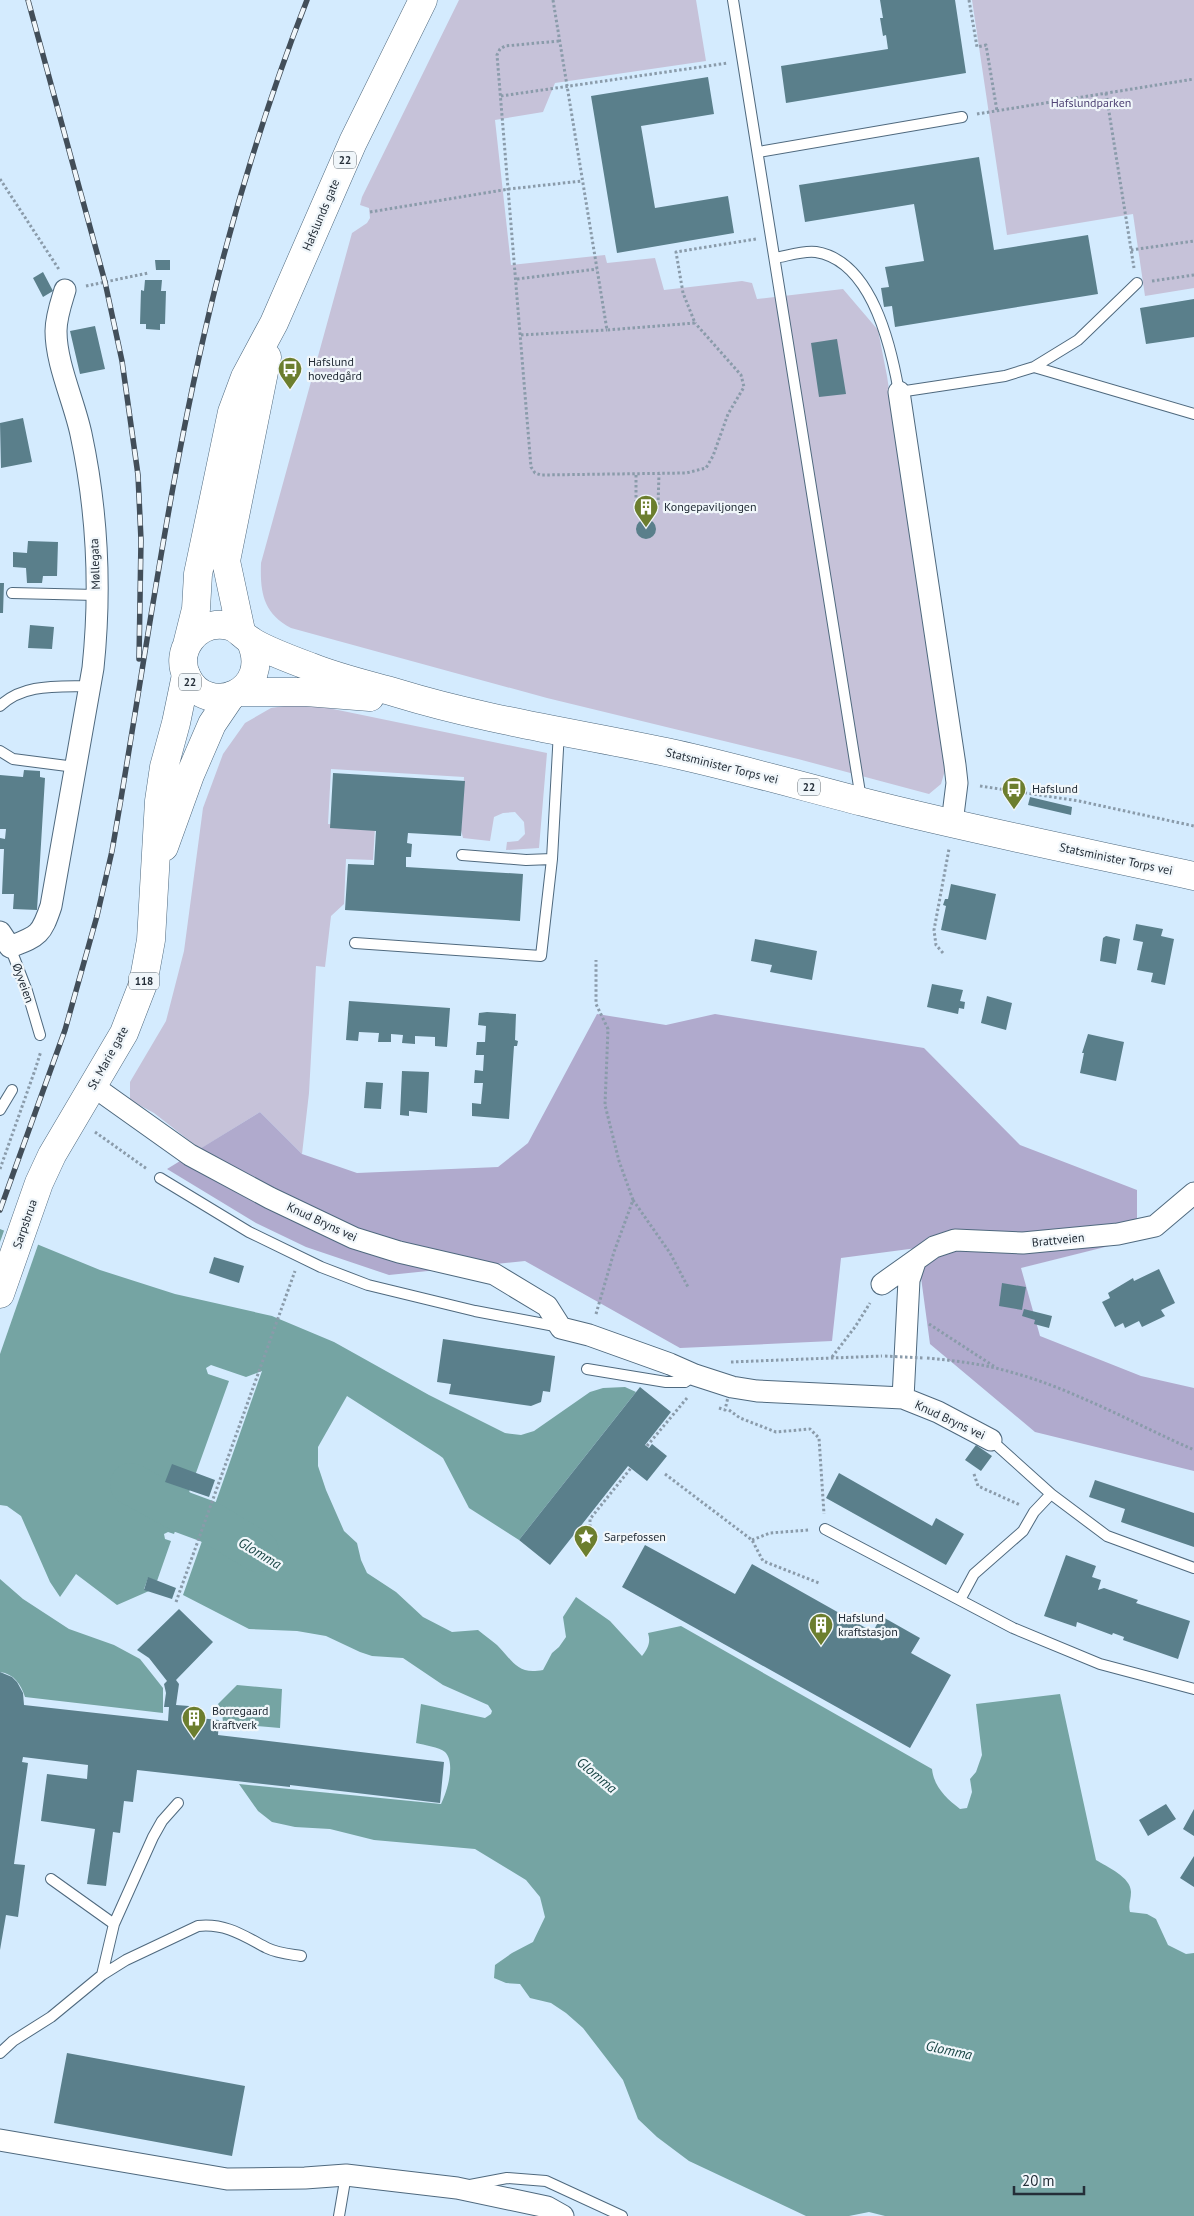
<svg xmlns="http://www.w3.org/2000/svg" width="1194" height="2216" font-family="'PT Sans',sans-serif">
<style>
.green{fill:#c6c2d9}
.forest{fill:#b0aacd}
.water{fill:#75a4a3}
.pier{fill:#d4ebfe}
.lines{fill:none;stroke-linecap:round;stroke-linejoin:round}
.river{stroke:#75a4a3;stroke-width:42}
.building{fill:#5a7f8b}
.service-casing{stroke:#4f697e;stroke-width:12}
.minor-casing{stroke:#4f697e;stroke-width:23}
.primary-casing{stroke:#4f697e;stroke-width:29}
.trunk-casing{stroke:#4f697e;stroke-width:29}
.path{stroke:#8a9baa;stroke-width:3;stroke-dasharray:2.5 2.5;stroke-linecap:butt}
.service{stroke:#fff;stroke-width:10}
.minor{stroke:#fff;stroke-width:21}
.primary{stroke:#fff;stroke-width:28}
.trunk{stroke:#fff;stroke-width:28}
.rail-casing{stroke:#424e59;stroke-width:5.5}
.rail{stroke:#f0f6fa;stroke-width:4;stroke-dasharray:11;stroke-linecap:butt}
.path-bridge{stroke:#8a9baa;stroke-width:3;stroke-dasharray:2.5 2.5;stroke-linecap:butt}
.labels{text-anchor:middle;stroke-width:4.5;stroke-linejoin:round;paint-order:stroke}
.shield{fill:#f0f6fa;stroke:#616a72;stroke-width:1}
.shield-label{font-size:11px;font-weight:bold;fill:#242e38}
.park-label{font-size:12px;fill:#514576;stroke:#f0f6fa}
.street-label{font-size:12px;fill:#242e38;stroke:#f0f6fa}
.poi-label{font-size:12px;fill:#242e38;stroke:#f0f6fa;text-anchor:start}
.water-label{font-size:14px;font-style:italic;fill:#1a4646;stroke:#f0f6fa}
</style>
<rect width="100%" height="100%" fill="#d4ebfe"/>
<!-- green -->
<path class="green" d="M459 0H696L706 61 555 83 543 112 495 120 511 265 605 255 607 263 655 258 664 290 742 281 752 283 757 299 843 289 878 330 887 376 946 767 941 784 929 794 798 759 547 698 291 628C263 613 260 592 261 563L352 233 367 223 370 218 369 208 360 205 362 197Z
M972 0H1194V288L1145 296 1133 214 1007 235Z
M304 703 547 753 539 848 506 850 507 842 518 841 525 834 524 822 515 812 503 813 494 817 490 841 463 838 461 830 464 777 331 769 328 824 375 827 373 860 346 859 344 904 331 916 325 967 316 966 309 1093 302 1154 260 1112 200 1149 154 1113 130 1100V1082L166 1021 184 951 203 808 223 754 245 723 271 708Z"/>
<!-- forest -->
<path class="forest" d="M597 1014 666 1025 715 1014 924 1048 1020 1145 1137 1190V1239L1021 1268 1040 1336 1141 1376 1194 1388V1471L1035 1432 930 1344 917 1248 841 1258 832 1341 680 1348 525 1261 389 1275 306 1247 256 1223 167 1169 260 1112 302 1154 357 1173 498 1167 528 1143Z"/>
<!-- water -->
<path class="water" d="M0 1229 100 1270 175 1294 272 1316 334 1342 429 1395 505 1433 521 1435 534 1431 590 1392 603 1388 625 1387 636 1392 519 1540 469 1508 443 1458 439 1455 347 1396 318 1447V1466L326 1490 344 1531 357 1543 361 1560 367 1573 396 1592 423 1617 452 1632 478 1630C484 1635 491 1640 497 1645 514 1662 517 1675 543 1670L552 1653 559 1647 566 1637 563 1617 576 1597 610 1621 642 1656C648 1649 651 1642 648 1633L681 1626 932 1769C934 1787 946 1798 960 1809L967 1808 972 1792 970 1779 976 1772 982 1755 976 1704 1060 1694 1096 1860C1107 1867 1131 1877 1131 1892 1131 1900 1128 1905 1130 1912L1147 1914 1156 1919 1168 1945 1186 1954 1194 1953V2216H885L869 2212 849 2216H806L689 2161 657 2137 638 2119 623 2080 583 2028 566 2013 551 2003 530 1998 520 1984 506 1983 494 1978 495 1965 512 1953 533 1942 545 1917 540 1897 526 1880 475 1849 374 1840 330 1829 295 1827 272 1822 258 1811 239 1784 441 1804C447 1792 456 1763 445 1752 439 1747 424 1745 416 1743L421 1704 485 1718 491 1714 492 1711 488 1705 443 1685 403 1658 372 1656 360 1652 326 1636 297 1631 249 1629 183 1595 262 1371 246 1377 211 1365 206 1368 208 1374 229 1381 174 1534 168 1532 164 1534 165 1539 171 1541 157 1581 148 1578 144 1589 149 1591 117 1605 76 1574 60 1597 50 1582 21 1516 7 1506 0 1505Z
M0 1579 23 1599 69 1629 114 1645 140 1659 163 1688V1713L25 1697C21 1684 14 1674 0 1672Z
M237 1685 282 1689 280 1728 223 1723 222 1711 218 1704Z"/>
<!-- pier -->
<path class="pier" d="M5 1228 39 1242 0 1354V1242Z"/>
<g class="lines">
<!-- river -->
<path class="river" d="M131 1484 182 1512 209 1522 258 1551"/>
</g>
<!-- building -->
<path class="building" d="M880 0H955L966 73 786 103 781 66 888 49 886 35 883 36 880 18H883Z
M708 77 714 114 641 126 655 208 728 196 734 233 617 253 591 96Z
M979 157 994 250 1088 235 1098 294 895 327 892 306 884 307 881 288 889 287 885 267 924 261 914 204 805 222 799 185Z
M155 260H170V270H156Z
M43 272 53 291 43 297 33 278Z
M145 280H162L161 291H166L165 324H160V330L146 329V324H140L141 290 144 291Z
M1194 299V337L1146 344 1140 308Z
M95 326 105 369 80 374 70 331Z
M837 339 846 394 819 397 811 343Z
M23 418 32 462 1 468 0 423Z
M636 529a10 10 0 1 1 20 0a10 10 0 1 1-20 0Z
M28 541 58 542 57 576H43L42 583H27L26 568 13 567V552L27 553Z
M0 583H4L3 613H0Z
M30 625 54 627 52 649 28 648Z
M24 770 40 771V777L45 778 37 910 13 909 14 894H2L4 849H0V838L5 839 6 829H0V775L23 777Z
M333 773 465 781 461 836 408 833 407 843 412 844 411 857H406V867L523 874 520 921 345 910 348 864 374 865 376 831 330 828Z
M1030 797 1072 807 1071 815 1028 805Z
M951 884 996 894 986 940 941 930 946 906 943 905 945 899H948Z
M1136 924 1163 929 1161 936 1174 939 1165 985 1151 982 1153 973 1137 970 1143 942 1133 940Z
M1106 936 1120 939 1116 964 1100 961 1103 938Z
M755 939 817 951 812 980 770 972 772 965 751 961Z
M932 984 963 990 960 1001 965 1002 964 1009 959 1008 958 1014 927 1007Z
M987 996 1012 1003 1006 1030 981 1023Z
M349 1001 450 1008 447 1047 435 1046V1037L415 1036V1044L402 1043 403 1035 391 1034V1042H378L379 1033 359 1032 358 1041 346 1040Z
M487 1012 516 1014 515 1040 518 1041 517 1046H514L509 1119 472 1116V1103L481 1104 483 1083H474L475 1070 483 1071 484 1055H476L477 1042H485L486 1026 478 1025 479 1013Z
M1088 1034 1124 1042 1116 1081 1080 1073 1084 1053H1082Z
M402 1071 429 1072 427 1113 409 1111V1116L400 1115Z
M366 1082 383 1083 381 1109 364 1108Z
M214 1257 244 1266 239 1283 209 1273Z
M1159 1269 1175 1303 1161 1310 1165 1316 1142 1327 1139 1321 1125 1328 1123 1323 1115 1327 1102 1302 1110 1298 1108 1293 1133 1278 1134 1281Z
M1002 1283 1026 1287 1022 1310 999 1306Z
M1024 1309 1052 1316 1049 1328 1034 1324 1035 1320 1022 1316Z
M443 1339 555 1356 550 1392 543 1391 541 1402 531 1406 449 1394 451 1384 437 1382Z
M640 1387 671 1412 645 1445 649 1448 652 1444 667 1456 647 1481 628 1466 550 1565 519 1540Z
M976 1445 992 1456 981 1471 965 1460Z
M172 1464 215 1480 209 1497 165 1482Z
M839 1473 932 1526 936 1518 964 1534 946 1565 826 1498Z
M1095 1480 1194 1513V1547L1121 1522 1125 1509 1089 1497Z
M645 1545 735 1594 752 1564 873 1632 881 1616 920 1638 911 1653 951 1675 910 1748 622 1587Z
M1066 1555 1096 1566 1092 1577 1101 1580 1098 1590 1104 1588 1138 1600 1136 1603 1190 1621 1178 1659 1123 1640 1124 1637 1113 1633 1112 1635 1077 1622 1076 1627 1044 1616Z
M148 1577 176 1588 172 1599 144 1590Z
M179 1609 213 1642 176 1680 179 1684 176 1705 189 1706 188 1717 219 1720 218 1735 444 1762 440 1803 290 1785V1787L137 1770 133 1802 124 1801 120 1833 113 1832 106 1886 87 1884 95 1829 41 1821 47 1774 87 1779 88 1765 23 1757 22 1762 28 1763 14 1864 25 1865 18 1917 6 1915 0 1950V1672L12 1677 17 1682 23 1693 24 1705 168 1721 169 1707H164L166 1693 164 1684 167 1681 149 1658 137 1650Z
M1166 1804 1176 1819 1148 1836 1139 1820Z
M1194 1809V1836L1183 1829Z
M1194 1856V1887L1180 1878Z
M67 2053 245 2086 232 2156 54 2123Z"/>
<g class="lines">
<defs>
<path id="service" d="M733 0 861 799
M758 152 962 117
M775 258C787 256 804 250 816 252 872 261 891 346 899 392L1005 376 1034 367 1078 340 1137 283
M1034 367 1194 414
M12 593 96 595
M0 706C24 683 58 687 90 686
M0 751 13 759 75 767
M462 855 526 860 552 859
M355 943 541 956 552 859 559 731
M10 947 27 991 40 1035
M0 1110 12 1090
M160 1178 249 1232 321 1267 368 1285 475 1311 560 1327
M587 1369 666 1382H685L694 1376
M991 1440 1051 1494 1107 1536 1194 1568
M825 1529 1013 1628 1100 1664 1194 1689
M960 1600 974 1574 1023 1531 1034 1512 1051 1494
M51 1879 114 1924
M102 1975 114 1924 153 1837 162 1821 178 1803
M0 2053 13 2041 51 2017 102 1975 126 1960 198 1926C226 1923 244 1936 267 1948 277 1953 289 1954 301 1956
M470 2185 507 2178 546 2181 622 2216
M339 2216 346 2175"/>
<path id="minor" d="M899 392 955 765 957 783 952 823
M0 932 10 947C38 936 41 936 51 906L93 668C101 591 97 509 81 434 74 401 56 364 56 331 56 317 61 303 65 290
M93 1086 190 1155 270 1198 354 1238 399 1252 494 1274 547 1306 561 1328 589 1335 670 1364 695 1375 732 1387 757 1391 903 1398 938 1412 991 1440
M882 1284 934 1247 955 1240 1023 1243 1118 1234 1155 1226 1194 1193
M903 1398 909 1280 915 1262
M0 2140 227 2179 305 2178 346 2175 457 2188 547 2207 563 2216"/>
<path id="primary" d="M164 847 190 775 212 724 231 696
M0 1294 39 1183 52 1155 124 1033 143 984 151 940 159 801 164 767 176 723 186 675"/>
<path id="trunk" d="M241 631 226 561 267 357
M250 640C275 692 207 719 187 677 174 651 196 622 224 625 237 626 240 634 250 640 262 649 295 661 311 667 338 678 369 685 397 693 488 721 583 734 675 754 738 768 801 786 863 802 973 830 1084 852 1194 876
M187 645 196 609 198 574 232 412 245 377 274 323 353 142 423 0
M239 692H306L370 697"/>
</defs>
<!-- service casing -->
<use href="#service" class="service-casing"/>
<!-- minor casing -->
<use href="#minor" class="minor-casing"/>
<!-- primary casing -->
<use href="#primary" class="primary-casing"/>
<!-- trunk casing -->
<use href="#trunk" class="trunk-casing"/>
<!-- path -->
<path class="path" d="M553 0 607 330 695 323 683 293 676 252 756 239
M969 0 977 47 986 45 997 111
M559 41 505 46 500 49 497 55 531 467 535 473 541 475 686 473 706 468 713 456 728 414 744 387 741 375 695 323
M1106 93 1134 268
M501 96 728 63
M977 114 1194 79
M0 179 60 271
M370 212 509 189 582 181
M1131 250 1194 241
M517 279 597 269
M1152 281 1194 275
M86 286 148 273
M521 335 607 330
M636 475V504
M658 505 659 474
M980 786 1079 801 1194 826
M1014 802 1016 791
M943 953 936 945 934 930 949 849
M35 1070 41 1051
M95 1132 147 1169
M633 1200 670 1253 688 1287
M596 1314 614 1252 633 1200 619 1161 605 1105 608 1029 596 1004V960
M929 1324 995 1367
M832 1357 855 1327 870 1303
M927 1358C957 1361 985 1364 1014 1373 1073 1389 1137 1425 1194 1450
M731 1362 882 1356
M729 1410 740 1418 776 1432 810 1429 819 1438 824 1514
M647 1446 687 1398
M665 1474 752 1540 763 1561 819 1583
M974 1474 978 1486 1020 1505
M590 1537V1519L631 1468
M752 1540 770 1533 809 1530
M176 1602 295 1271"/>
<!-- service -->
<use href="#service" class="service"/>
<!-- minor -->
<use href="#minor" class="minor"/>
<!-- primary -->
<use href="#primary" class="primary"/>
<!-- trunk -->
<use href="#trunk" class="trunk"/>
<defs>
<path id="rail" d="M28 0 105 282 122 361 138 475 141 540 139 659
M0 1210 65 1030 97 916 112 851C145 664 169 474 215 289 240 191 270 94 307 0"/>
</defs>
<!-- rail casing -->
<use href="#rail" class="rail-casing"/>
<!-- rail -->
<use href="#rail" class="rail"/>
<!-- path-bridge -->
<path class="path-bridge" d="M0 1169 35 1070
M885 1356 924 1358
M719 1408 725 1410 728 1397"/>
</g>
<!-- icons -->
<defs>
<symbol id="bus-pin" viewBox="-11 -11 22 30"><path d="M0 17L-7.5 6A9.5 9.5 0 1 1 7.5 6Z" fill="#6c7e2e" stroke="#f0f6fa"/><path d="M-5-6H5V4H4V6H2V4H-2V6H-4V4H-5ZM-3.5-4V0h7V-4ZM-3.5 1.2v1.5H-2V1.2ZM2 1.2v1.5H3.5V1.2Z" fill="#fff"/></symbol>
<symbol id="building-pin" viewBox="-11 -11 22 30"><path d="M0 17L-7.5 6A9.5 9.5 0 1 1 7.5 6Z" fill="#6c7e2e" stroke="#f0f6fa"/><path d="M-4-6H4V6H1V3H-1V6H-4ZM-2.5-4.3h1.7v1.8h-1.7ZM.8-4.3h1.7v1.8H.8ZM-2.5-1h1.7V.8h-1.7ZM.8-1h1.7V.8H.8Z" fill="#fff"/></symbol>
<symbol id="sight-pin" viewBox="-11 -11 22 30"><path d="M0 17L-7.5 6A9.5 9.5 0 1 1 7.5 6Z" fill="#6c7e2e" stroke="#f0f6fa"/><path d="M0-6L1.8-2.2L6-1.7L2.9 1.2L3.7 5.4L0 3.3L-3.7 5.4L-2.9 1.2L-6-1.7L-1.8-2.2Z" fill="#fff"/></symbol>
</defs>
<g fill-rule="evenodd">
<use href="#bus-pin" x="276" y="355" width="28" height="38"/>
<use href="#building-pin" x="632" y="493" width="28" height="38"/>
<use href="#bus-pin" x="1000" y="775" width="28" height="38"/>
<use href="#sight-pin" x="572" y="1523" width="28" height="38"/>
<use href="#building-pin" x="807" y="1611" width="28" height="38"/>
<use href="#building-pin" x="180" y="1704" width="28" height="38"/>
</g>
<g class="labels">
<!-- shield labels -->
<g class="shield">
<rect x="334" y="151.5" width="22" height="17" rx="4"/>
<rect x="179" y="673.5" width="22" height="17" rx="4"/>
<rect x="798" y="778.5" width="22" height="17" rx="4"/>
<rect x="129" y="972.5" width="30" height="17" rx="4"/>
</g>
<g class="shield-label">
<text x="345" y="164">22</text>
<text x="190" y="686">22</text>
<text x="809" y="791">22</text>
<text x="144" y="985">118</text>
</g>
<!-- park labels -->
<g class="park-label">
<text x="1091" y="107">Hafslundparken</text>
</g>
<!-- street labels -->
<g class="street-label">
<text transform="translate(321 215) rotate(-67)" y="4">Hafslunds gate</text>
<text transform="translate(95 564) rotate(-92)" y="4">Møllegata</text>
<text transform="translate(722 766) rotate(14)" y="4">Statsminister Torps vei</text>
<text transform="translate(1116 859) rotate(12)" y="4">Statsminister Torps vei</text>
<text transform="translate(23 983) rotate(70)" y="4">Øyveien</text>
<text transform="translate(108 1058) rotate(-61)" y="4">St. Marie gate</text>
<text transform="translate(322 1222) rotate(25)" y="4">Knud Bryns vei</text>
<text transform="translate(25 1224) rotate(-71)" y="4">Sarpsbrua</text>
<text transform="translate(1058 1240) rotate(-6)" y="4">Brattveien</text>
<text transform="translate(950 1420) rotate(25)" y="4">Knud Bryns vei</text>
</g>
<!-- poi labels -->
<g class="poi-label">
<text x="308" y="366">Hafslund<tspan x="308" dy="14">hovedgård</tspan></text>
<text x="664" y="511">Kongepaviljongen</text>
<text x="1032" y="793">Hafslund</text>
<text x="604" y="1541">Sarpefossen</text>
<text x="838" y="1622">Hafslund<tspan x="838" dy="14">kraftstasjon</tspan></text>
<text x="212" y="1715">Borregaard<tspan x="212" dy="14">kraftverk</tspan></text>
</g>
<!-- water labels -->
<g class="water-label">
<text transform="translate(260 1553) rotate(31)" y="5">Glomma</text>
<text transform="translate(597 1775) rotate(40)" y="5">Glomma</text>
<text transform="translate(949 2050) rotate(12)" y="5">Glomma</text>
</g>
</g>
<!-- scale -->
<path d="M1014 2186v8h70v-8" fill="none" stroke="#242e38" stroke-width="2.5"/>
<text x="1022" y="2186" font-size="15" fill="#242e38" stroke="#f0f6fa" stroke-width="4" paint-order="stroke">20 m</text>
</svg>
